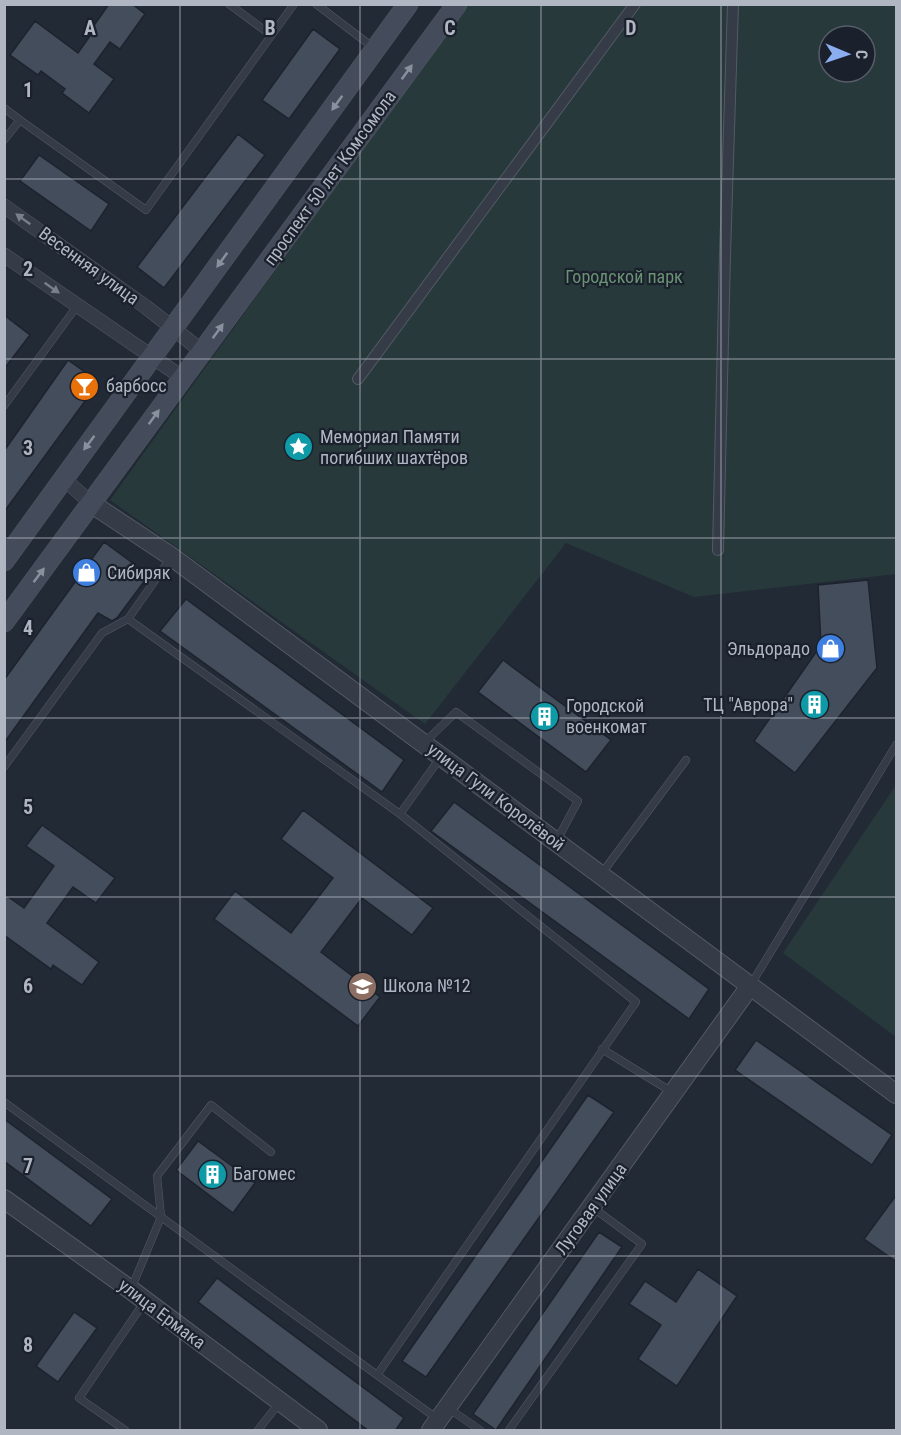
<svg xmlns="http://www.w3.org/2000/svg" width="901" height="1435" font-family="'Roboto Condensed',sans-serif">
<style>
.green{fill:#27393a;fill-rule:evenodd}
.building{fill:#444d5b;stroke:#1d232e;stroke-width:1.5}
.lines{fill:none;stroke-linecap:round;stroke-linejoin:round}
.service-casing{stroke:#535a65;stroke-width:8}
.pedestrian-casing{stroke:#535a65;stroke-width:12}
.minor-casing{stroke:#535a65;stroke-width:15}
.tertiary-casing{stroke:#535a65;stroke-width:20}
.secondary-casing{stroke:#535a65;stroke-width:21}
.service{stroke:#363c47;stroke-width:7}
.pedestrian{stroke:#363c47;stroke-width:10}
.minor{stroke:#363c47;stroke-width:14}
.tertiary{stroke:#363c47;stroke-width:18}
.secondary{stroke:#444b5a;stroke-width:20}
.oneway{fill:#8a919e}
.oneway2{fill:#79808b}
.grid{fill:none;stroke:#b0b7c3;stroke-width:1.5;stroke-opacity:0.55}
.labels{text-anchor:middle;stroke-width:4.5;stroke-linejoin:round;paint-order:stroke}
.street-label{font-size:18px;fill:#b0b7c3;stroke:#1b212c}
.park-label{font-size:18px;fill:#6a9274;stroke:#1b212c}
.poi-label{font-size:18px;fill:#b0b7c3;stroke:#1b212c;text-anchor:start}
.grid-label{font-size:20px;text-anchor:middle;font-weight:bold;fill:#b0b7c3;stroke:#1b212c;stroke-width:4.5;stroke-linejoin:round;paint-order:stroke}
</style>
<rect width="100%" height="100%" fill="#222a36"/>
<!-- green -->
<path class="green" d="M466 5H896V574L694 597 566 543 425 724 110 500ZM829 36H865V72H829Z
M896 785V1037L783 953Z"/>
<!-- building -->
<path class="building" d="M109 4H132L145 14 120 49 110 42 94 64 114 79 89 113 62 93 65 89 41 71 38 75 10 55 35 21 78 53 92 33 90 31Z
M313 29 340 49 289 119 262 100Z
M238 134 265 155 164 288 137 267Z
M39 155 109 204 91 231 20 181Z
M4 315 30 335 4 369Z
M68 360 99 382 4 512V451Z
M104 542 149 575 117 618 112 621 98 613 4 743V680Z
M868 580 877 668 795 773 754 741 821 645 818 585Z
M186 599 404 760 382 792 160 631Z
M503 660 611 740 586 772 478 692Z
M454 802 709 989 689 1019 431 831Z
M303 810 433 908 412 935 362 898 321 952 380 997 358 1026 214 919 235 891 291 933 333 878 281 839Z
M42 825 115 878 96 903 73 887 47 923 99 962 82 985 53 965 51 969 4 935V894L24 908 54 866 26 846Z
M756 1040 892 1135 872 1165 735 1070Z
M588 1095 614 1112 426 1377 402 1361Z
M4 1119 112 1199 91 1226 4 1161Z
M198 1141 255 1183 233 1213 176 1170Z
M897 1194V1262L864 1239Z
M599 1232 622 1247 496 1430 473 1414Z
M698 1269 737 1296 677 1386 638 1359 661 1325 629 1304 645 1281 676 1302Z
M217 1278 404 1418 395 1431H369L198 1302Z
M74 1312 97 1328 58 1382 36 1366Z"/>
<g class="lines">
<defs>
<path id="service" d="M229 4 271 35
M316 4 374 48
M4 108 20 120 4 140
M20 120 146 210 294 4
M4 406 77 306
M170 559 128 619 400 814 636 1002 377 1375 439 1420
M425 742 456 712 578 801 557 840
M4 767 102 633 128 619
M400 814 440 758
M602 873 686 760
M750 986 896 745
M602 1049 672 1092
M4 1102 377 1375
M132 1287 161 1217 157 1176 211 1105 271 1152
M448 1408 480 1430
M125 1430 79 1398 145 1301
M258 1430 280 1402
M509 1430 642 1244 592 1207"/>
<path id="pedestrian" d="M358 379 635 4
M718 550 725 255 733 4"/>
<path id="minor" d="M4 206 146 307 203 352
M4 255 183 378
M63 478 92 504"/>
<path id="tertiary" d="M92 504 172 557 896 1094
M4 1199 131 1290 318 1430
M431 1430 750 986"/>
<path id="secondary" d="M4 561 408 4
M4 622 457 4"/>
</defs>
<!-- service casing -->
<use href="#service" class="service-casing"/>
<!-- pedestrian casing -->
<use href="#pedestrian" class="pedestrian-casing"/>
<!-- minor casing -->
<use href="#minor" class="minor-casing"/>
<!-- tertiary casing -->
<use href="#tertiary" class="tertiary-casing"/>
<!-- secondary casing -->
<use href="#secondary" class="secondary-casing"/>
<!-- service -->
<use href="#service" class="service"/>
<!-- pedestrian -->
<use href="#pedestrian" class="pedestrian"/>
<!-- minor -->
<use href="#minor" class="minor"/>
<!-- tertiary -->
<use href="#tertiary" class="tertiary"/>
<!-- secondary -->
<use href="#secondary" class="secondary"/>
</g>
<!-- one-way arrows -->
<defs><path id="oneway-solid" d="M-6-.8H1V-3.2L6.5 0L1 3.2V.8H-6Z" transform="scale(1.5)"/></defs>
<g class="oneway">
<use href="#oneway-solid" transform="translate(407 72) rotate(-54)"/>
<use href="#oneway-solid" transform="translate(337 103) rotate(126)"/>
<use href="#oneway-solid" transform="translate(222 260) rotate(126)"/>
<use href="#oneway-solid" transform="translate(218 331) rotate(-54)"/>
<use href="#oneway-solid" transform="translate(154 417) rotate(-54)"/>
<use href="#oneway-solid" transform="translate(89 443) rotate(127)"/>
<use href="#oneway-solid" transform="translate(39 575) rotate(-53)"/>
</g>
<g class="oneway2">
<use href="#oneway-solid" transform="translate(23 219) rotate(-144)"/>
<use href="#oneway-solid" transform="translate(52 288) rotate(35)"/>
</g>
<!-- grid -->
<path class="grid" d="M180 4V1430M360 4V1430M541 4V1430M721 4V1430M4 179H896M4 359H896M4 538H896M4 718H896M4 897H896M4 1076H896M4 1256H896"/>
<!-- icons -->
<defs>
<symbol id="bar-disc" viewBox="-11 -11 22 22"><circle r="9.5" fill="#e8710a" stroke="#1b212c"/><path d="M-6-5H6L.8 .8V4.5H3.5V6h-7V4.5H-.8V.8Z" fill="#fff"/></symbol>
<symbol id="sight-disc" viewBox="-11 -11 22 22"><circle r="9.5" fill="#0f9aa8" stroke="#1b212c"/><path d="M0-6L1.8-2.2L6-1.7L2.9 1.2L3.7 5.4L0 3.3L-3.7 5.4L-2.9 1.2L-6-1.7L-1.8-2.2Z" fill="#fff"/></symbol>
<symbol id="shop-disc" viewBox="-11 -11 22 22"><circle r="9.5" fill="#3f7fe0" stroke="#1b212c"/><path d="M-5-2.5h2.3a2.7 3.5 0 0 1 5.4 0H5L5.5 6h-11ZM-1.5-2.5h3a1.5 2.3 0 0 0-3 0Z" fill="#fff"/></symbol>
<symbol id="building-disc" viewBox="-11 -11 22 22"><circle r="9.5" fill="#0f9aa8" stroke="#1b212c"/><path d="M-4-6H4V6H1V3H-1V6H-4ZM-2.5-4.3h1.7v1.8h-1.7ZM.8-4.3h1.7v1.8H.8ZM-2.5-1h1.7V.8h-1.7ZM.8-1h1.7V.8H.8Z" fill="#fff"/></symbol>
<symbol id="school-disc" viewBox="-11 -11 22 22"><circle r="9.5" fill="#8d6e63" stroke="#1b212c"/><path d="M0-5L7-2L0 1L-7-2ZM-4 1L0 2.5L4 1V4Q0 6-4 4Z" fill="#fff"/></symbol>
</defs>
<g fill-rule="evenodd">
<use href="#bar-disc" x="68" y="370" width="33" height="33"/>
<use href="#sight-disc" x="282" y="430" width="33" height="33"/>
<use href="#shop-disc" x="70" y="556" width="33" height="33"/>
<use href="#shop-disc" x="814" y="632" width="33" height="33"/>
<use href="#building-disc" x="798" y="688" width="33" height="33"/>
<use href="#building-disc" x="528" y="700" width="33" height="33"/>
<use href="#school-disc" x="346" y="970" width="33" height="33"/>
<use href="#building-disc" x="196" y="1158" width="33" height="33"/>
</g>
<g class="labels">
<!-- street labels -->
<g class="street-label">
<text transform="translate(330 178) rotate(-54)" y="6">проспект 50 лет Комсомола</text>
<text transform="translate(89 266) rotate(36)" y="6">Весенняя улица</text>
<text transform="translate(496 797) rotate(37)" y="6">улица Гули Королёвой</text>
<text transform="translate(591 1209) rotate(-54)" y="6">Луговая улица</text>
<text transform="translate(162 1314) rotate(37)" y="6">улица Ермака</text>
</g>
<!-- park labels -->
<g class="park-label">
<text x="624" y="283">Городской парк</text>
</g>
<!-- poi labels -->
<g class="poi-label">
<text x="106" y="392">барбосс</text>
<text x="320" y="443">Мемориал Памяти<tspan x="320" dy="21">погибших шахтёров</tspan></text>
<text x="107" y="579">Сибиряк</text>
<text x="810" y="655" text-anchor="end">Эльдорадо</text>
<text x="793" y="711" text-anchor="end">ТЦ "Аврора"</text>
<text x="566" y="712">Городской<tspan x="566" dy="21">военкомат</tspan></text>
<text x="383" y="992">Школа №12</text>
<text x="233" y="1180">Багомес</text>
</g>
</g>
<g class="grid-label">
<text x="90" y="35">A</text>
<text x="270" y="35">B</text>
<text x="450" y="35">C</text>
<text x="631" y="35">D</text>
<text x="28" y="97">1</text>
<text x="28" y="276">2</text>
<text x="28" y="455">3</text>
<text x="28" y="635">4</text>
<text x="28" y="814">5</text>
<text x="28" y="993">6</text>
<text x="28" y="1173">7</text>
<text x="28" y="1352">8</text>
</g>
<!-- border -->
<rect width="901" height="1435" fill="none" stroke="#b0b7c3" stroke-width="12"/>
<!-- north arrow -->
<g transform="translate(847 54) rotate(92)"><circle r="28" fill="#1b212c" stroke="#575d68" stroke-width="1.5"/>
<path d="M0-4.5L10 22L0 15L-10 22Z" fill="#8aaeef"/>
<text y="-9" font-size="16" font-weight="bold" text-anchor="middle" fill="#b0b7c3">С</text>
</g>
</svg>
